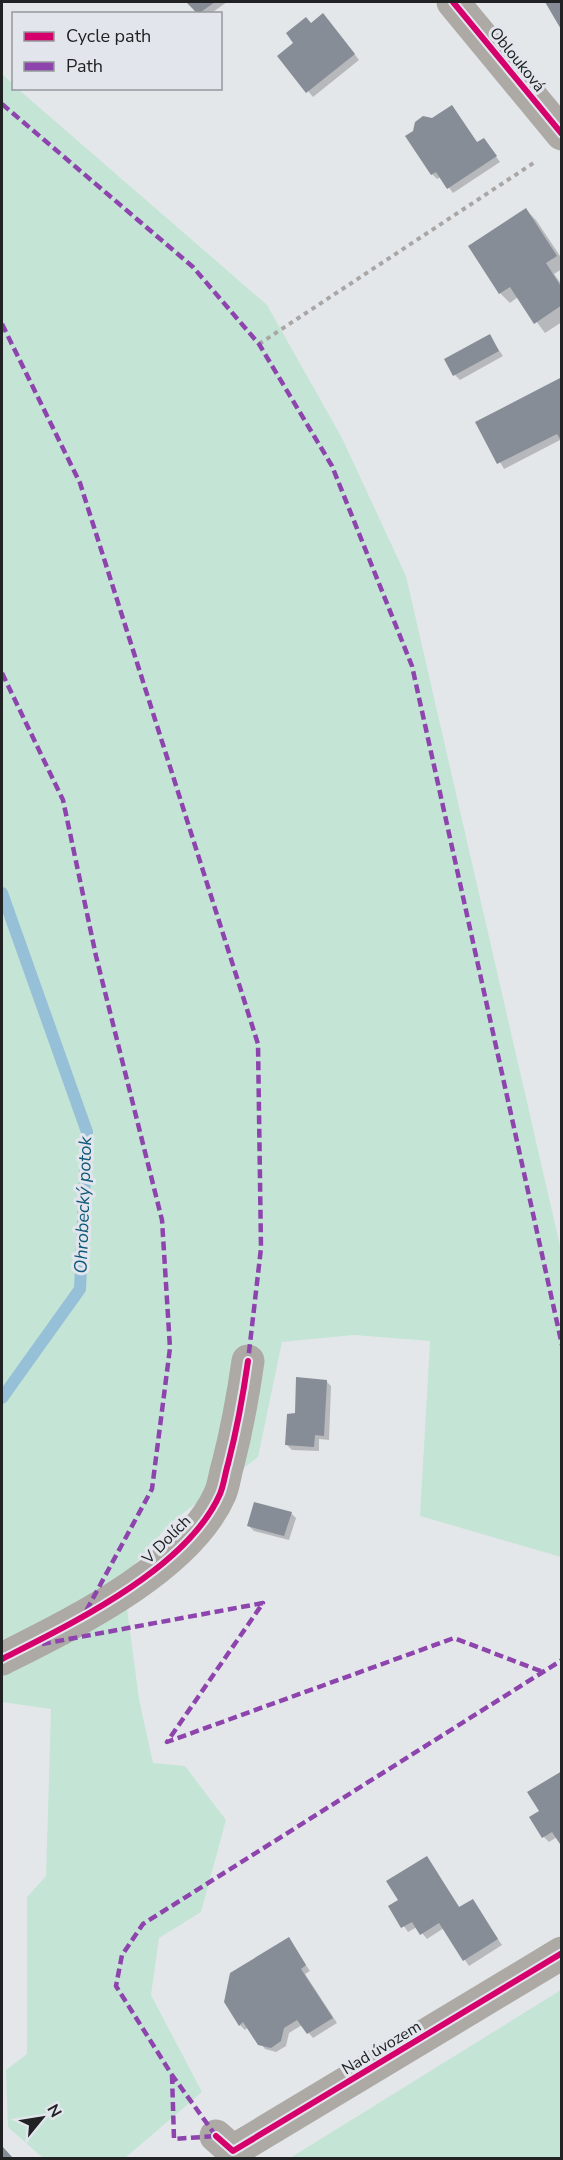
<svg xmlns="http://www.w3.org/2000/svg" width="563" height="2160" font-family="'Nunito Sans',sans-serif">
<rect width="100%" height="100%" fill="#e4e7ea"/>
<!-- green -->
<path fill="#c4e5d5" d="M 2,74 L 13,84 L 14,88 L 18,89 L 267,305 L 342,438 L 406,576 L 561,1250 L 561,1557 L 420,1516 L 430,1341 L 354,1335 L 282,1342 L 258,1457 L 170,1523 L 123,1578 L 139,1699 L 153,1763 L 185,1766 L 226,1820 L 201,1912 L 159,1938 L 151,1995 L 202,2092 L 125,2158 L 43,2158 L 8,2127 L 6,2070 L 27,2054 L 27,1897 L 46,1876 L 51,1709 L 2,1702 Z
M 561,1990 L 561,2158 L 290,2158 Z"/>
<!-- shadow -->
<path fill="#0003" d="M 188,2 L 227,2 L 210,14 L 197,14 Z
M 328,20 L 359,60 L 313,97 L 279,56 L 295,43 L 311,24 Z
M 452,107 L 478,144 L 484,140 L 500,162 L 453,193 L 441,177 L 437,179 L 432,174 L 432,120 Z
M 526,210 L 536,220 L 562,259 L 562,269 L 554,274 L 562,285 L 562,322 L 545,333 L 518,297 L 510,303 L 500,293 Z
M 489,336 L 503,356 L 460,380 L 455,375 Z
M 562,378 L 562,439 L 504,469 L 477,422 Z
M 326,1381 L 331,1386 L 329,1440 L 319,1439 L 319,1451 L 292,1450 L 287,1445 L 296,1415 Z
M 291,1513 L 296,1518 L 289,1540 L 254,1531 L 248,1525 Z
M 541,1811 L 557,1837 L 549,1842 L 544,1837 Z
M 427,1858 L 460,1908 L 472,1901 L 502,1945 L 469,1966 L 444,1928 L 427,1939 L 417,1927 L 408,1932 L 390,1907 L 400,1901 Z
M 288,1939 L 310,1971 L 305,1974 L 337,2023 L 313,2038 L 302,2025 L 289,2033 L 286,2046 L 276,2052 L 265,2049 L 248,2027 L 245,2030 L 240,2025 Z"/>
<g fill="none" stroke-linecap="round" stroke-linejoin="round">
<!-- stream -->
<path stroke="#96bfd8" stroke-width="12" d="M 2,893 L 87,1132 L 80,1289 L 2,1398"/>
</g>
<!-- building -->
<path fill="#868d96" d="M 186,2 L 215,2 L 198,14 Z
M 545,2 L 562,2 L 562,31 Z
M 323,13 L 355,54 L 306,93 L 277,56 L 293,43 L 286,33 L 306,17 L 311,23 Z
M 452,105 L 477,142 L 484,138 L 497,156 L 447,189 L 436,172 L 431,175 L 405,136 L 413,131 L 415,122 L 423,116 L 432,118 Z
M 526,208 L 557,256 L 546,263 L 562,288 L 562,305 L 534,324 L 510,287 L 499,294 L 468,246 Z
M 490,334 L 499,351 L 453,376 L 444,359 Z
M 562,377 L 562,442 L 557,434 L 497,464 L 475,422 Z
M 296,1377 L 327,1380 L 324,1436 L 315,1435 L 314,1447 L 285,1445 L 287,1414 L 295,1413 Z
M 254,1502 L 292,1512 L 284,1536 L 247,1526 Z
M 562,1771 L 562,1847 L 552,1832 L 542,1838 L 529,1817 L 539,1811 L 527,1792 Z
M 427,1856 L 459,1907 L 473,1899 L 498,1939 L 463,1961 L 439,1923 L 420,1935 L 412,1922 L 401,1928 L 388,1906 L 398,1900 L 386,1881 Z
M 289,1937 L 306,1965 L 301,1969 L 333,2018 L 307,2034 L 297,2020 L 284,2028 L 281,2041 L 271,2048 L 258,2045 L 243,2022 L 239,2026 L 224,2002 L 230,1973 Z
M 2,2146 L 13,2158 L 2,2158 Z"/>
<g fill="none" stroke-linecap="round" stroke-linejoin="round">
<!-- path -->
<path stroke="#a9a7a5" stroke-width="4" stroke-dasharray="4.5 4.5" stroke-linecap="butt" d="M 259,344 L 535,162"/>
<!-- minor -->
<path stroke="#ada9a4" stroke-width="33" d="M 453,2 L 562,134
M 2,1659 C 71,1624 187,1569 220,1494 C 224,1485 225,1473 228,1464 C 237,1429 243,1396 248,1361
M 216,2136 L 233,2151 L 562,1953"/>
<!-- quiet -->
<path stroke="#8e44ad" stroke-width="4.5" stroke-dasharray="9 4.5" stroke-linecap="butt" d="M 2,104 L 193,267 L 259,344 L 332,466 L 412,666 L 562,1345
M 2,324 L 80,483 L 258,1044 L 261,1248 L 248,1361
M 2,673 L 63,800 L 96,956 L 162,1220 L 170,1348 L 152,1489 L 85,1613
M 42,1644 L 263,1603 L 167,1742 L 454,1638 L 543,1672
M 172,2075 L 174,2139 L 216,2136
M 216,2136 L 172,2075 L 116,1986 L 122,1955 L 143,1924 L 562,1660"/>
<!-- cycleway casing -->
<g stroke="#e2e6ec" stroke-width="10">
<path id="cycleway" d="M 453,2 L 562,134
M 2,1659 C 71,1624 187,1569 220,1494 C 224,1485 225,1473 228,1464 C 237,1429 243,1396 248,1361
M 216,2136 L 233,2151 L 562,1953"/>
</g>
<!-- cycleway -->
<use href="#cycleway" stroke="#d6006c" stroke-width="6"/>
</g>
<g text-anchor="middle" stroke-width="6" stroke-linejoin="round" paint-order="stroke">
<!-- street labels -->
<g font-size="16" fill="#202224" stroke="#e2e6ec">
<text transform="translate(518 59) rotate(51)" y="6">Oblouková</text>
<text transform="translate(166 1539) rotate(-45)" y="6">V Dolích</text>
<text transform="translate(381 2047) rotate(-31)" y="6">Nad úvozem</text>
</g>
<!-- water labels -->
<g font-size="18" font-style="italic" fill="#10587a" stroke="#e2e6ec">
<text transform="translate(83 1205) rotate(-88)" y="6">Ohrobecký potok</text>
</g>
</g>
<!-- border -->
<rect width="563" height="2160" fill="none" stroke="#202224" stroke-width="6"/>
<!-- legend -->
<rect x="12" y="12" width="210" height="78" fill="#e2e6ec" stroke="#94989c" stroke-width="1.5"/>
<rect x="24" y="32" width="30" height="9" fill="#d6006c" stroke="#94989c" stroke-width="1.5"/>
<text x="66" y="42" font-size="18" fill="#202224">Cycle path</text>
<rect x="24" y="62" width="30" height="9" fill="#8e44ad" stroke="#94989c" stroke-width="1.5"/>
<text x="66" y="72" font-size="18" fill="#202224">Path</text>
<!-- north arrow -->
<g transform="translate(42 2118) rotate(60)" stroke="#e2e6ec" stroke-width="4.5" paint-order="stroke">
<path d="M0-4.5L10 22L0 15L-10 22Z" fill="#202224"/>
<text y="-9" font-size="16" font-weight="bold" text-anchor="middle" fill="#202224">N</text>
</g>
</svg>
